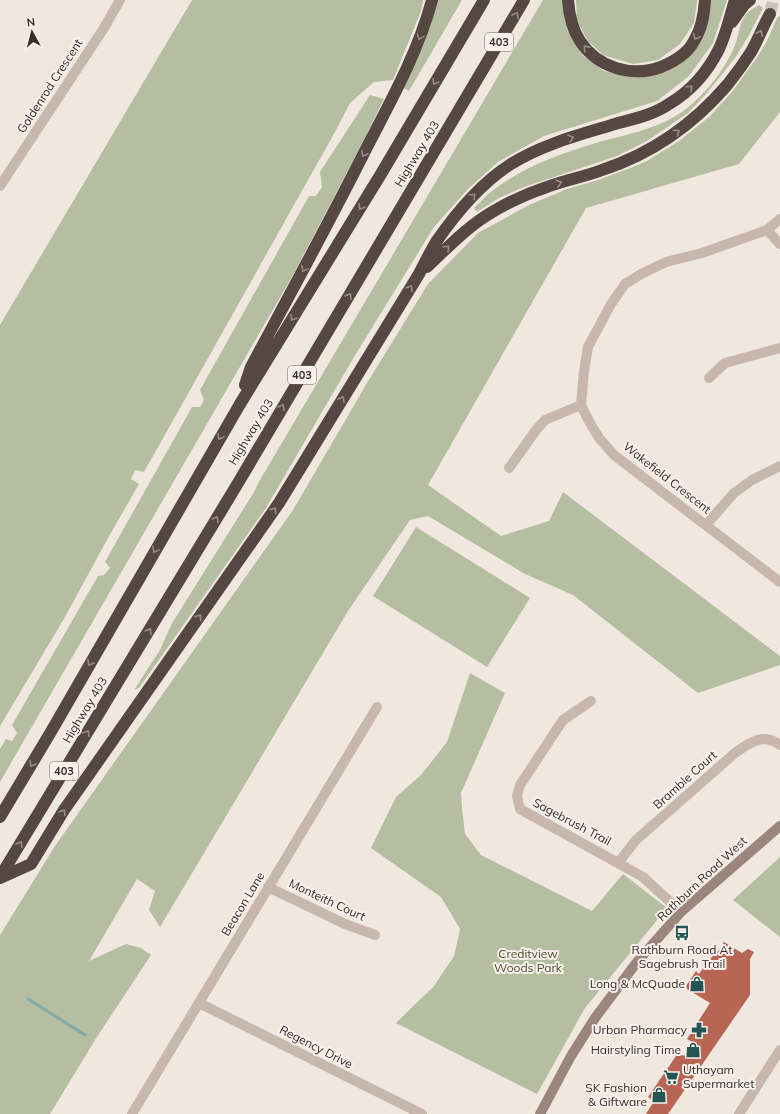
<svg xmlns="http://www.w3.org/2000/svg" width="780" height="1114" font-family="Mulish,sans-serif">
<rect width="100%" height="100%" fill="#f0e7df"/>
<!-- green -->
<path fill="#b6bea1" d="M 192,0 L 423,0 L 421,11 L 393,80 L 374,82 L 350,103 L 335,132 L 144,472 L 135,470 L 131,479 L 139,484 L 108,538 L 65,617 L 0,726 L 0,325 Z
M 436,0 L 462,0 L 409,91 L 402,87 Z
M 543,0 L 562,0 L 568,31 L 583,56 L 604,71 L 632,77 L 667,71 L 706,28 L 711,0 L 727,0 L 713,43 L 689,76 L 657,101 L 544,136 L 498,162 L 468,189 L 434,227 L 354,357 L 266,508 L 139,688 L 134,690 L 160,650 L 171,625 L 254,492 L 260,480 Z
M 576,0 L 697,0 L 697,1 L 694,23 L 680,44 L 658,60 L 633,64 L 603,55 L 587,40 L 577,20 Z
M 759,5 L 763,8 L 748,37 L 735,58 L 707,93 L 688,113 L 647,141 L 617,156 L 524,187 L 499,198 L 477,212 L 474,208 C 480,203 485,196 492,191 C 523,167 559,154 596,143 C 627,134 660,129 686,109 C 706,93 722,73 733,50 C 739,38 738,24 747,13 C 750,10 756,7 759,5 Z
M 780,16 L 780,112 L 739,164 L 586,208 L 428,485 L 501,536 L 549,521 L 563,492 L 780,656 L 780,665 L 698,693 L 573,595 L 525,574 L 428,516 L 410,520 L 348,611 L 160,927 L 149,910 L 155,891 L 137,879 L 89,961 L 126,944 L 141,948 L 151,955 L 95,1040 L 50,1114 L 0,1114 L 0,935 L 55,846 L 293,510 L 367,383 L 428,284 L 478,233 L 529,205 L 567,189 L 595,181 L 633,167 L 647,161 L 679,141 L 709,117 L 732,92 L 758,56 L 766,43 L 777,18 Z
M 370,95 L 384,99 L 354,159 L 293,275 L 0,782 L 0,749 L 6,739 L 12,741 L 17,733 L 12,725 L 98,576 L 104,575 L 110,568 L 105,562 L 192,407 L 200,407 L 204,400 L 200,390 L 309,196 L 316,196 L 322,187 L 320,172 Z
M 416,527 L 530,598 L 487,667 L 373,596 Z
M 470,673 L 505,693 L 461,793 L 462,808 L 465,834 L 481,855 L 592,911 L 623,874 L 667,908 L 585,1008 L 537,1094 L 396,1023 L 434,986 L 454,956 L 460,929 L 441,897 L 371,848 L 396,797 L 421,775 L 447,742 Z
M 780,857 L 780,937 L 733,900 Z"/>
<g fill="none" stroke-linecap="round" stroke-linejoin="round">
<!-- stream -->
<path stroke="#81aba9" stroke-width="3" d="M 28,999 L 85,1035"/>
</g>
<!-- building -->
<path fill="#b96554" d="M 724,942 L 742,953 L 748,949 L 754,952 L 750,959 L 750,995 L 668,1114 L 646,1114 L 654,1101 L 648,1097 L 678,1053 L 684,1056 L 692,1042 L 687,1039 L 710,1003 L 687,989 L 686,986 L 696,971 L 699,974 L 708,961 L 720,949 Z"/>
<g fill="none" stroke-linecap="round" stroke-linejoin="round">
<!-- highway-tunnel -->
<path stroke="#cbc2bb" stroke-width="12" stroke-dasharray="12 6" stroke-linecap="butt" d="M 770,14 L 773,0"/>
<!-- street -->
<path stroke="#c7b7ac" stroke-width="10" d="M 0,186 L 104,28 L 120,0
M 780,219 L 767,230 L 702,253 L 666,262 L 643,273 L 625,284 L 611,304 L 588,347 L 584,371 L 581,405 L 589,421 L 599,438 L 614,455 L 780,582
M 767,230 L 780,244
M 709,378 L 725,363 L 780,348
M 509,468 L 536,430 L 545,420 L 581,405
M 706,525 L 734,493 L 752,480 L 780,466
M 591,701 L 563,720 L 520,785 L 517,796 L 520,809 L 618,863 L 643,877 L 681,912
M 618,863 L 636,840 L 735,753 C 749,743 763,732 780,745
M 268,887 L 345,924 L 375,935
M 199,1003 L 422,1114
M 132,1114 L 377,707
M 739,1114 L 780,1050"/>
<!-- secondary -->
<path stroke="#9b867e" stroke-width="10" d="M 540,1114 L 571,1056 L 595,1018 L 637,962 L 681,912 L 780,826"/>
<!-- highway -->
<path stroke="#564742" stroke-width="12" d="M 568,0 C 569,14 572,29 580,41 C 597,67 631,78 661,67 C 673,62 688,53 694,41 C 702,28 704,15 705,0
M 732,22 L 744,5 L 750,0
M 427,267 C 448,247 469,225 494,211 C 511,201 529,193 547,187 C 565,180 584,177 602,170 C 651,154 694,124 728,84 C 736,74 744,63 751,52 C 758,40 763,26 770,14
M 245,385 L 251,367 C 290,294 330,221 367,147 C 391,101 419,50 432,0
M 0,817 L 52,730 L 240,404 L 381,174 L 484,0
M 0,877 L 238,483 L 524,0
M 0,878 L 31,864 L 64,810 L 279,503 L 419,274 C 424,264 430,252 436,242 C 456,213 481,183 511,164 C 543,144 579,135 615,124 C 633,119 653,115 669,104 C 691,91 708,71 719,49 C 726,34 730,16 735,0"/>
</g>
<!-- one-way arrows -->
<defs><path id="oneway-chevron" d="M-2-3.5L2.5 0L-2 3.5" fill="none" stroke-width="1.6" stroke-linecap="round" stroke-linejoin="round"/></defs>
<g stroke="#978b86">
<use href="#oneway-chevron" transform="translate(516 15) rotate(-59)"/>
<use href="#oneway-chevron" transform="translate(760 33) rotate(-64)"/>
<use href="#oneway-chevron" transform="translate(420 37) rotate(111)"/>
<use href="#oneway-chevron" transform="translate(696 37) rotate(117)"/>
<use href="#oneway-chevron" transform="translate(586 48) rotate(-132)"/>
<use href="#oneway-chevron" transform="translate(435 82) rotate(121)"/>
<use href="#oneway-chevron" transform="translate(690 88) rotate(-43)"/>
<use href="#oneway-chevron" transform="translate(677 132) rotate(-36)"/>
<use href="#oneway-chevron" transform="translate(571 138) rotate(-17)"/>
<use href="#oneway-chevron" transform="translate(364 154) rotate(117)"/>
<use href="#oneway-chevron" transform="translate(559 183) rotate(-16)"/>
<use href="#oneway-chevron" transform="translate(473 196) rotate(-46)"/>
<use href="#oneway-chevron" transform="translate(361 207) rotate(122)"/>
<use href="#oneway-chevron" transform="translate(447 248) rotate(-43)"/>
<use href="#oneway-chevron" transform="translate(304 269) rotate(118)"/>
<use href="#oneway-chevron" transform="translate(410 288) rotate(-59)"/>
<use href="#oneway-chevron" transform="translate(349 296) rotate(-59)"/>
<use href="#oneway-chevron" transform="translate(293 318) rotate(122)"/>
<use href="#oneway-chevron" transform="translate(342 399) rotate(-59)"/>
<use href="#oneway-chevron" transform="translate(282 407) rotate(-59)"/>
<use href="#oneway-chevron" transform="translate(220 437) rotate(120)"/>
<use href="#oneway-chevron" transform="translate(274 510) rotate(-55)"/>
<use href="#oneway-chevron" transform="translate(216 519) rotate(-59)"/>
<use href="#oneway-chevron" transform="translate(155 550) rotate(120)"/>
<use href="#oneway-chevron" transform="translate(199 617) rotate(-55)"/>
<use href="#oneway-chevron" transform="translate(149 631) rotate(-59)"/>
<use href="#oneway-chevron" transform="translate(90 663) rotate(120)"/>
<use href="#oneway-chevron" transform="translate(87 733) rotate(-59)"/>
<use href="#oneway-chevron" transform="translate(32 764) rotate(121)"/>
<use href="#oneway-chevron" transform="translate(63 812) rotate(-57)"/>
<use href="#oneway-chevron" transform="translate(20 844) rotate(-59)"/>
</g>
<!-- icons -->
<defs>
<g id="bus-bare" transform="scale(1.2)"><path d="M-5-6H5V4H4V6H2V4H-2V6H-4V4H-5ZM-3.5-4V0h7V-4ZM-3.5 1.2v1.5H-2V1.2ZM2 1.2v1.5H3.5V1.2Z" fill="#245453" stroke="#f8f1eb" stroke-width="2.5" paint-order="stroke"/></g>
<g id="shop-bare" transform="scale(1.2)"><path d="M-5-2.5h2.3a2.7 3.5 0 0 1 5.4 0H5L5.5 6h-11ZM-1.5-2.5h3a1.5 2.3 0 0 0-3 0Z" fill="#245453" stroke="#f8f1eb" stroke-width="2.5" paint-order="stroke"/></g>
<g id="pharmacy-bare" transform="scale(1.2)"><path d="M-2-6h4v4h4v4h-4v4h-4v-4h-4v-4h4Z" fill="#245453" stroke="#f8f1eb" stroke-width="2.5" paint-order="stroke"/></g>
<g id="supermarket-bare" transform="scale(1.2)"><path d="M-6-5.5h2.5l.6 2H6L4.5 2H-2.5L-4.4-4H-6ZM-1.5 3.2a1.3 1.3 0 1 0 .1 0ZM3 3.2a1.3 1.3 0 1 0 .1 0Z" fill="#245453" stroke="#f8f1eb" stroke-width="2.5" paint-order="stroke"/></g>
</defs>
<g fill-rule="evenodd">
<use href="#bus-bare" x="682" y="933"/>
<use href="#shop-bare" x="697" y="984"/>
<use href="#pharmacy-bare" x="699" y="1030"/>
<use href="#shop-bare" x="693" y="1050"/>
<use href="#supermarket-bare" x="671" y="1077"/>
<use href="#shop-bare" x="659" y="1095"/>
</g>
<g text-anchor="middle" stroke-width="4" stroke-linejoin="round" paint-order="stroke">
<!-- shield labels -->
<g fill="#f8f1eb" stroke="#706864" stroke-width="1">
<rect x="485" y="33" width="28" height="18" rx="3"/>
<rect x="288" y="366" width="28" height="18" rx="3"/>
<rect x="50" y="762" width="28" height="18" rx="3"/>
</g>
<g font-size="11" font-weight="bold" fill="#362d2a">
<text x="499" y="46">403</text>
<text x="302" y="379">403</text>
<text x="64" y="775">403</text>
</g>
<!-- street labels -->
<g font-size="12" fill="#362d2a" stroke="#f8f1eb">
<text transform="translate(50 86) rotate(-57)" y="4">Goldenrod Crescent</text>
<text transform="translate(417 154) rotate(-59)" y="4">Highway 403</text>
<text transform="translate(251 432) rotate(-59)" y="4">Highway 403</text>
<text transform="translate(667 478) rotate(38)" y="4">Wakefield Crescent</text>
<text transform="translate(85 710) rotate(-59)" y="4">Highway 403</text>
<text transform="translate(685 780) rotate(-42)" y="4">Bramble Court</text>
<text transform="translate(572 822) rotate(28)" y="4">Sagebrush Trail</text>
<text transform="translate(702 879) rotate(-43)" y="4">Rathburn Road West</text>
<text transform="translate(327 900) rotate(25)" y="4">Monteith Court</text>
<text transform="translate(243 904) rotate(-59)" y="4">Beacon Lane</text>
<text transform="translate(316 1047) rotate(27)" y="4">Regency Drive</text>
</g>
<!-- poi labels -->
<g font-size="12" fill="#362d2a" stroke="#f8f1eb" text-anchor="end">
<text x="682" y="954" text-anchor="middle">Rathburn Road At<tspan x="682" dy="14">Sagebrush Trail</tspan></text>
<text x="685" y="988">Long &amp; McQuade</text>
<text x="687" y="1034">Urban Pharmacy</text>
<text x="681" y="1054">Hairstyling Time</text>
<text x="683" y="1074" text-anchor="start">Uthayam<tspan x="683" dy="14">Supermarket</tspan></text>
<text x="647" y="1092">SK Fashion<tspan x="647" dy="14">&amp; Giftware</tspan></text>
</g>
<!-- park labels -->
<g font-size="12" fill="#485231" stroke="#f8f1eb">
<text x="528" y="958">Creditview<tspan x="528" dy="14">Woods Park</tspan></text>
</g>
</g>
<!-- north arrow -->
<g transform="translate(32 32) rotate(353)" stroke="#f8f1eb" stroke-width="3" paint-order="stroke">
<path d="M0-3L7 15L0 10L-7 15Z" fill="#362d2a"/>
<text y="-6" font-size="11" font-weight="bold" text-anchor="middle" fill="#362d2a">N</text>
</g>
</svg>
